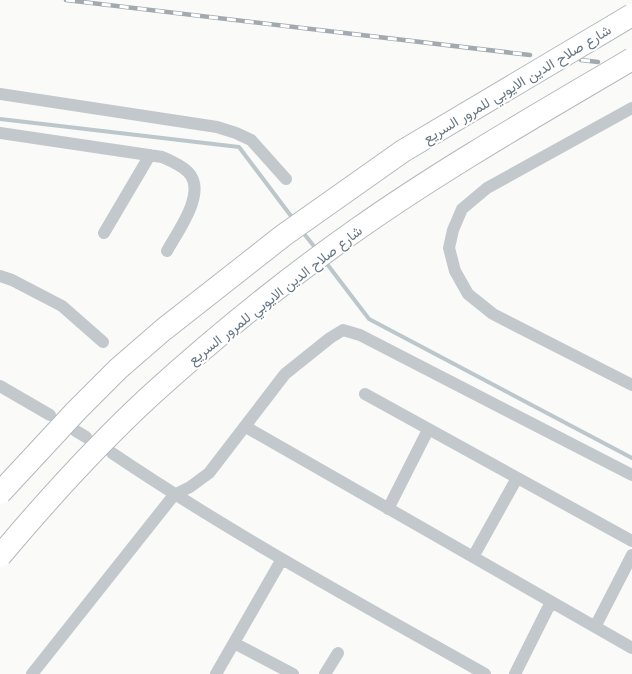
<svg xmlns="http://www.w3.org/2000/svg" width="632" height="674" font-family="Jost,Vazirmatn,sans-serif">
<rect width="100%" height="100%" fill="#fafaf8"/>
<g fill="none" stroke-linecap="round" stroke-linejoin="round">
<!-- stream -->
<path stroke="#bbc7cb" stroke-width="4" d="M 0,119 L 239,147 L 294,220
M 301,230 L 317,250
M 324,260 L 369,319 L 632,458"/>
<!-- street -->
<path stroke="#c3c8cc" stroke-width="12" d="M 0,94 L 217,127 L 236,133 L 251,140 L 286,179
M 632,108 L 487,188 L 462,209 L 453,230 L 449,248 L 455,271 L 468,294 L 493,314 L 632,385
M 0,133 L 162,157 C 171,161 181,165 188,172 C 208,192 177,232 167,251
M 104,233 L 150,155
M 0,276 L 12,280 L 62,306 L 103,342
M 0,386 L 50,415
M 365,394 L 632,541
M 246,427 L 632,648
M 76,431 L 86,437
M 112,453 C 232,534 359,603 485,674
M 388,509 L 428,430
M 473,557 L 517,478
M 595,627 L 632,555
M 234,643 L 293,674
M 32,674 L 174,495 L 190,487 L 209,473 L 285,374 L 330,338 L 343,330 L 360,335 L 632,475
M 216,674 L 282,559
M 325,674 L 338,653
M 515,674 L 551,602"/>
<!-- rail casing -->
<g stroke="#a2aab0" stroke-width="4.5">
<path id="rail" d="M 66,0 L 530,55
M 581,60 L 598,62"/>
</g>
<!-- rail -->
<use href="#rail" stroke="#fff" stroke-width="3" stroke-dasharray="9" stroke-linecap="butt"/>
<!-- highway-bridge casing -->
<g stroke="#b4b9bd" stroke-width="24" stroke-linecap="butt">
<path id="highway-bridge" d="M 0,493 L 77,410 L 118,369 L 163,330 L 284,235 L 403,151 L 632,15
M 0,556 C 47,500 96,446 150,396 C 214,338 285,280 356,230 C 444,168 539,114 632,59"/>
</g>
<!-- highway-bridge -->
<use href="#highway-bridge" stroke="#fff" stroke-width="22"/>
</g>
<g text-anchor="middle" stroke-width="4" stroke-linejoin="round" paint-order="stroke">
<!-- street labels -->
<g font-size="14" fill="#657683" stroke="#fff">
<text transform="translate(517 84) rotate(-31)" y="5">شارع صلاح الدين الايوبي للمرور السريع</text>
<text transform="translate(275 295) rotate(-38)" y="5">شارع صلاح الدين الايوبي للمرور السريع</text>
</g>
</g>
</svg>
